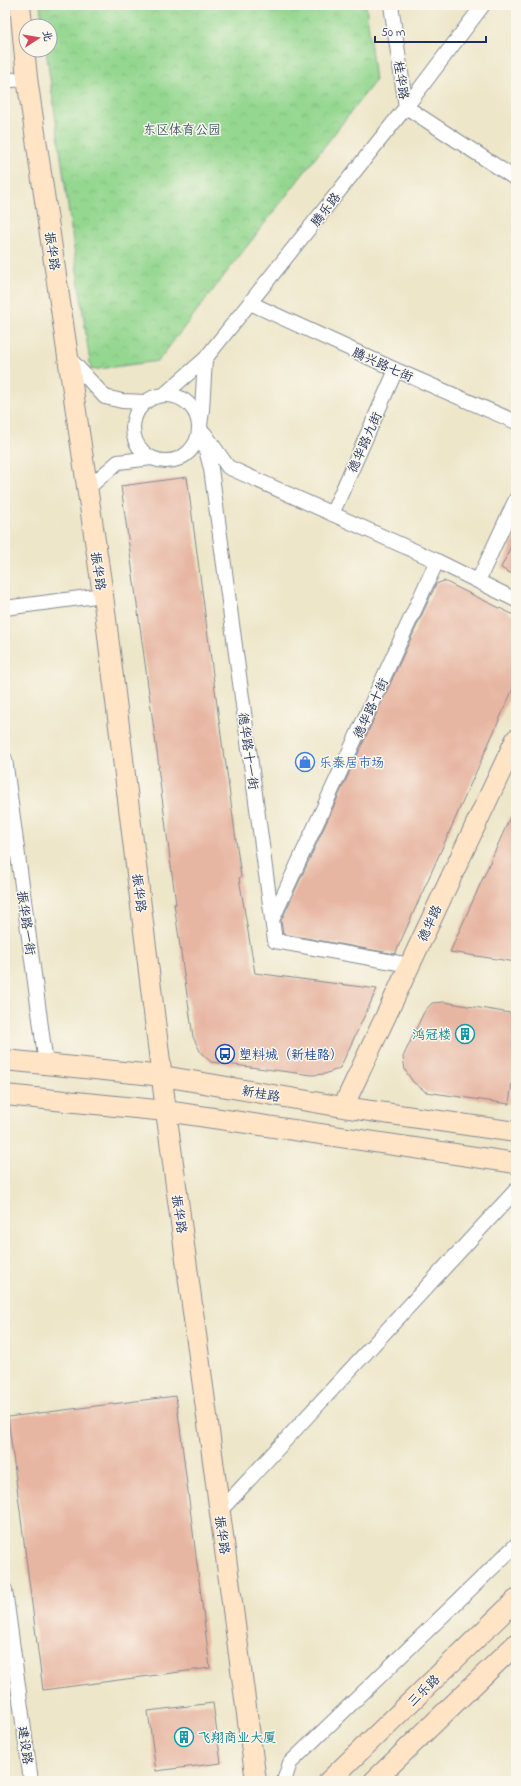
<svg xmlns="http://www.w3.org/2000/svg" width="521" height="1786" font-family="'Indie Flower','LXGW WenKai TC',sans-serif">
<defs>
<pattern id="park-crowns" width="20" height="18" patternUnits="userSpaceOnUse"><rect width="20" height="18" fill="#94d790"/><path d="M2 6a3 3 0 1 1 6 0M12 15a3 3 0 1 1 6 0" fill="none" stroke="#7fb97f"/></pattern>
</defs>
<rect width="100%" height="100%" fill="#fbf7ec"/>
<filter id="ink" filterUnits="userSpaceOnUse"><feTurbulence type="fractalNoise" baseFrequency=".025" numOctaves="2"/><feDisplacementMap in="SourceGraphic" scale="8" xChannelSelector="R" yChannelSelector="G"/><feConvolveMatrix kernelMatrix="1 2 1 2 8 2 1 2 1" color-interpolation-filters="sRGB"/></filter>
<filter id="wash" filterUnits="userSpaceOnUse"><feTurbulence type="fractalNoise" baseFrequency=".012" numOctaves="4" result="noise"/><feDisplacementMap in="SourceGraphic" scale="16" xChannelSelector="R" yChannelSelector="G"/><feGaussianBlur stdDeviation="0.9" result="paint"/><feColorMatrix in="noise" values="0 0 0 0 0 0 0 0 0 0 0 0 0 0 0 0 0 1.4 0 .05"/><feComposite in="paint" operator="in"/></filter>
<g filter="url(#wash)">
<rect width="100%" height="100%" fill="#ede6c9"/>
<!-- park -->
<path fill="url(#park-crowns)" stroke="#588377" d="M 40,5 L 366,5 L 375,81 L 158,361 L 91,370 L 46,50 L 50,50 L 50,26 L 43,26 Z"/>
<g id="blocks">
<!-- building -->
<path fill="#e7b6a2" d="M 187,477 L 224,758 L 225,758 L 241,877 L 239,878 L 255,973 L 377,989 L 340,1068 L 325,1074 L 312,1075 L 211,1062 L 201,1053 L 193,1037 L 174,904 L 176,904 L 158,767 L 159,767 L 121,486 Z
M 516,535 L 516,576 L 501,568 Z
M 444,581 L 516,616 L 516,682 L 395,954 L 283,934 L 281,921 L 436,584 Z
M 516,804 L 516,962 L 450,952 Z
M 444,1002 L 516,1014 L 516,1055 L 509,1104 L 426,1092 L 413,1082 L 405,1070 L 403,1057 L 424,1012 L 432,1003 Z
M 176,1396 L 210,1668 L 43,1690 L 8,1417 Z
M 213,1703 L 221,1763 L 156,1771 L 148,1711 Z"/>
</g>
</g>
<g filter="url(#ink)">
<use href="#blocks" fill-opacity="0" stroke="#848a94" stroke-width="1"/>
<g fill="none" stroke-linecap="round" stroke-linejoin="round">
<!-- street casing -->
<g stroke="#848a94" stroke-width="16">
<path id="street" d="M 391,5 L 406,107 L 516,179
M 5,81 L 27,78
M 250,303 L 396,370 L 516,422
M 69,358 L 105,397 L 122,401 L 145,402
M 165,394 L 205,359
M133 428a33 33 0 1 1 66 0a33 33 0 1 1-66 0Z
M 205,434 L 228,467 L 437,561 L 516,600
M 88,488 L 118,462 L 152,458
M 332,514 L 396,370
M 478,581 L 516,499
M 5,608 L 103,595
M 5,759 L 46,1064
M 272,920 L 437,561
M 410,965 L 275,941 L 211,469 L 200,426 L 202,410 L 205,359 L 406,107 L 483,5
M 220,1511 L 516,1190
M 5,1590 L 31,1781
M 284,1781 L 290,1763 L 516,1545"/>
</g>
<!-- secondary casing -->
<g stroke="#848a94" stroke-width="22">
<path id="secondary" d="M 20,5 L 27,78 L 103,595 L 166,1111 L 256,1781
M 5,1060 L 163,1076 L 343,1107 L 516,1132
M 5,1095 L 166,1111 L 516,1163
M 343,1107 L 516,739
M 329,1781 L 516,1600
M 374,1781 L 516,1644"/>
</g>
<!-- street -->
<use href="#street" stroke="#fff" stroke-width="14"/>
<!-- secondary -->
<use href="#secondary" stroke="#ffe4c6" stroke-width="20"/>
</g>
</g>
<!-- icons -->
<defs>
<g id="shop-ring" transform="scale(1)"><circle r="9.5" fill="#fbf7ec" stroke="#3f7fe0" stroke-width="1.5"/><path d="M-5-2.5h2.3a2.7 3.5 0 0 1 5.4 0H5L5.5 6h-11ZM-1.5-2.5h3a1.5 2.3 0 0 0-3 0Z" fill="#3f7fe0"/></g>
<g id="building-ring" transform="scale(1)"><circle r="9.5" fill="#fbf7ec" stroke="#0f9aa8" stroke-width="1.5"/><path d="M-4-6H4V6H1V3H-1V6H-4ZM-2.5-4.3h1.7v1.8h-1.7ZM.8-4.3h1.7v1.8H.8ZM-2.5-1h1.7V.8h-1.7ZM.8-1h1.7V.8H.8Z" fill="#0f9aa8"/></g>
<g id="bus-ring" transform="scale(1)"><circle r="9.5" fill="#fbf7ec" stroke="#1a4fb4" stroke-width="1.5"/><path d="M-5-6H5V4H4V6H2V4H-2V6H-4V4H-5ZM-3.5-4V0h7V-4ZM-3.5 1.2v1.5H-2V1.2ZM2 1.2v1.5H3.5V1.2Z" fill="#1a4fb4"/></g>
</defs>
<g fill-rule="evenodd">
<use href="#shop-ring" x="305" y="762"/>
<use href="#building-ring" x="465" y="1034"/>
<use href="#bus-ring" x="225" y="1054"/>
<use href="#building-ring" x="184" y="1737"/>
</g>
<g text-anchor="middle" stroke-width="3" stroke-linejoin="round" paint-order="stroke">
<!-- street labels -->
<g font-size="13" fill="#1b2f5e" stroke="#fbf7ec">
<text transform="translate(402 80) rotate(81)" y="5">桂华路</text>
<text transform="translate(325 209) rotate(-52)" y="5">腾乐路</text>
<text transform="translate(53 251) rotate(82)" y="5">振华路</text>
<text transform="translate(383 364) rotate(24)" y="5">腾兴路七街</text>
<text transform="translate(364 442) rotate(-66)" y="5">德华路九街</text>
<text transform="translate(99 571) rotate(82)" y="5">振华路</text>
<text transform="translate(370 708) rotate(-65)" y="5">德华路十街</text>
<text transform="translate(249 751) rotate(82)" y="5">德华路十一街</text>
<text transform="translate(140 893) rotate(83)" y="5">振华路</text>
<text transform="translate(27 923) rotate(82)" y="5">振华路一街</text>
<text transform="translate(429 923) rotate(-65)" y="5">德华路</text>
<text transform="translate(261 1093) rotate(10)" y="5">新桂路</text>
<text transform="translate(180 1214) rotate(82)" y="5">振华路</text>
<text transform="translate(223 1535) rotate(82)" y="5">振华路</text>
<text transform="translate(423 1690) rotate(-44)" y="5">三乐路</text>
<text transform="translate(26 1745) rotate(82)" y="5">建设路</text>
</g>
<!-- park labels -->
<g font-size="13" fill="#39596a" stroke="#fbf7ec">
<text x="182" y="134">东区体育公园</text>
</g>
<!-- shop labels -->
<g font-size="13" fill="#366cbe" stroke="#fbf7ec" text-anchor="start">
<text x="319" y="767">乐泰居市场</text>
</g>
<!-- culture labels -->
<g font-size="13" fill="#0d838f" stroke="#fbf7ec" text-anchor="end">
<text x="451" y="1039">鸿冠楼</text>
<text x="198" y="1742" text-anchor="start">飞翔商业大厦</text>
</g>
<!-- transit labels -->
<g font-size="13" fill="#164399" stroke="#fbf7ec" text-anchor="start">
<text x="239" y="1059">塑料城（新桂路）</text>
</g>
</g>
<!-- margin -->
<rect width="521" height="1786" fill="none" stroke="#fbf7ec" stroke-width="20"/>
<!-- north arrow -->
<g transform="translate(38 38) rotate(78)"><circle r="19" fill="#fbf7ec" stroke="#a1a7b3"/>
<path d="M0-3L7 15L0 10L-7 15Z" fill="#d1495b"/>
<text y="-6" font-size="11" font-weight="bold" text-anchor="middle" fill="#1b2f5e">北</text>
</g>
<!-- scale -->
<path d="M375 36v6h111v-6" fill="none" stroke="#1b2f5e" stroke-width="2"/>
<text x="381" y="36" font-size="12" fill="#1b2f5e" stroke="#fbf7ec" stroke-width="3" paint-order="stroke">50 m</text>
</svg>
